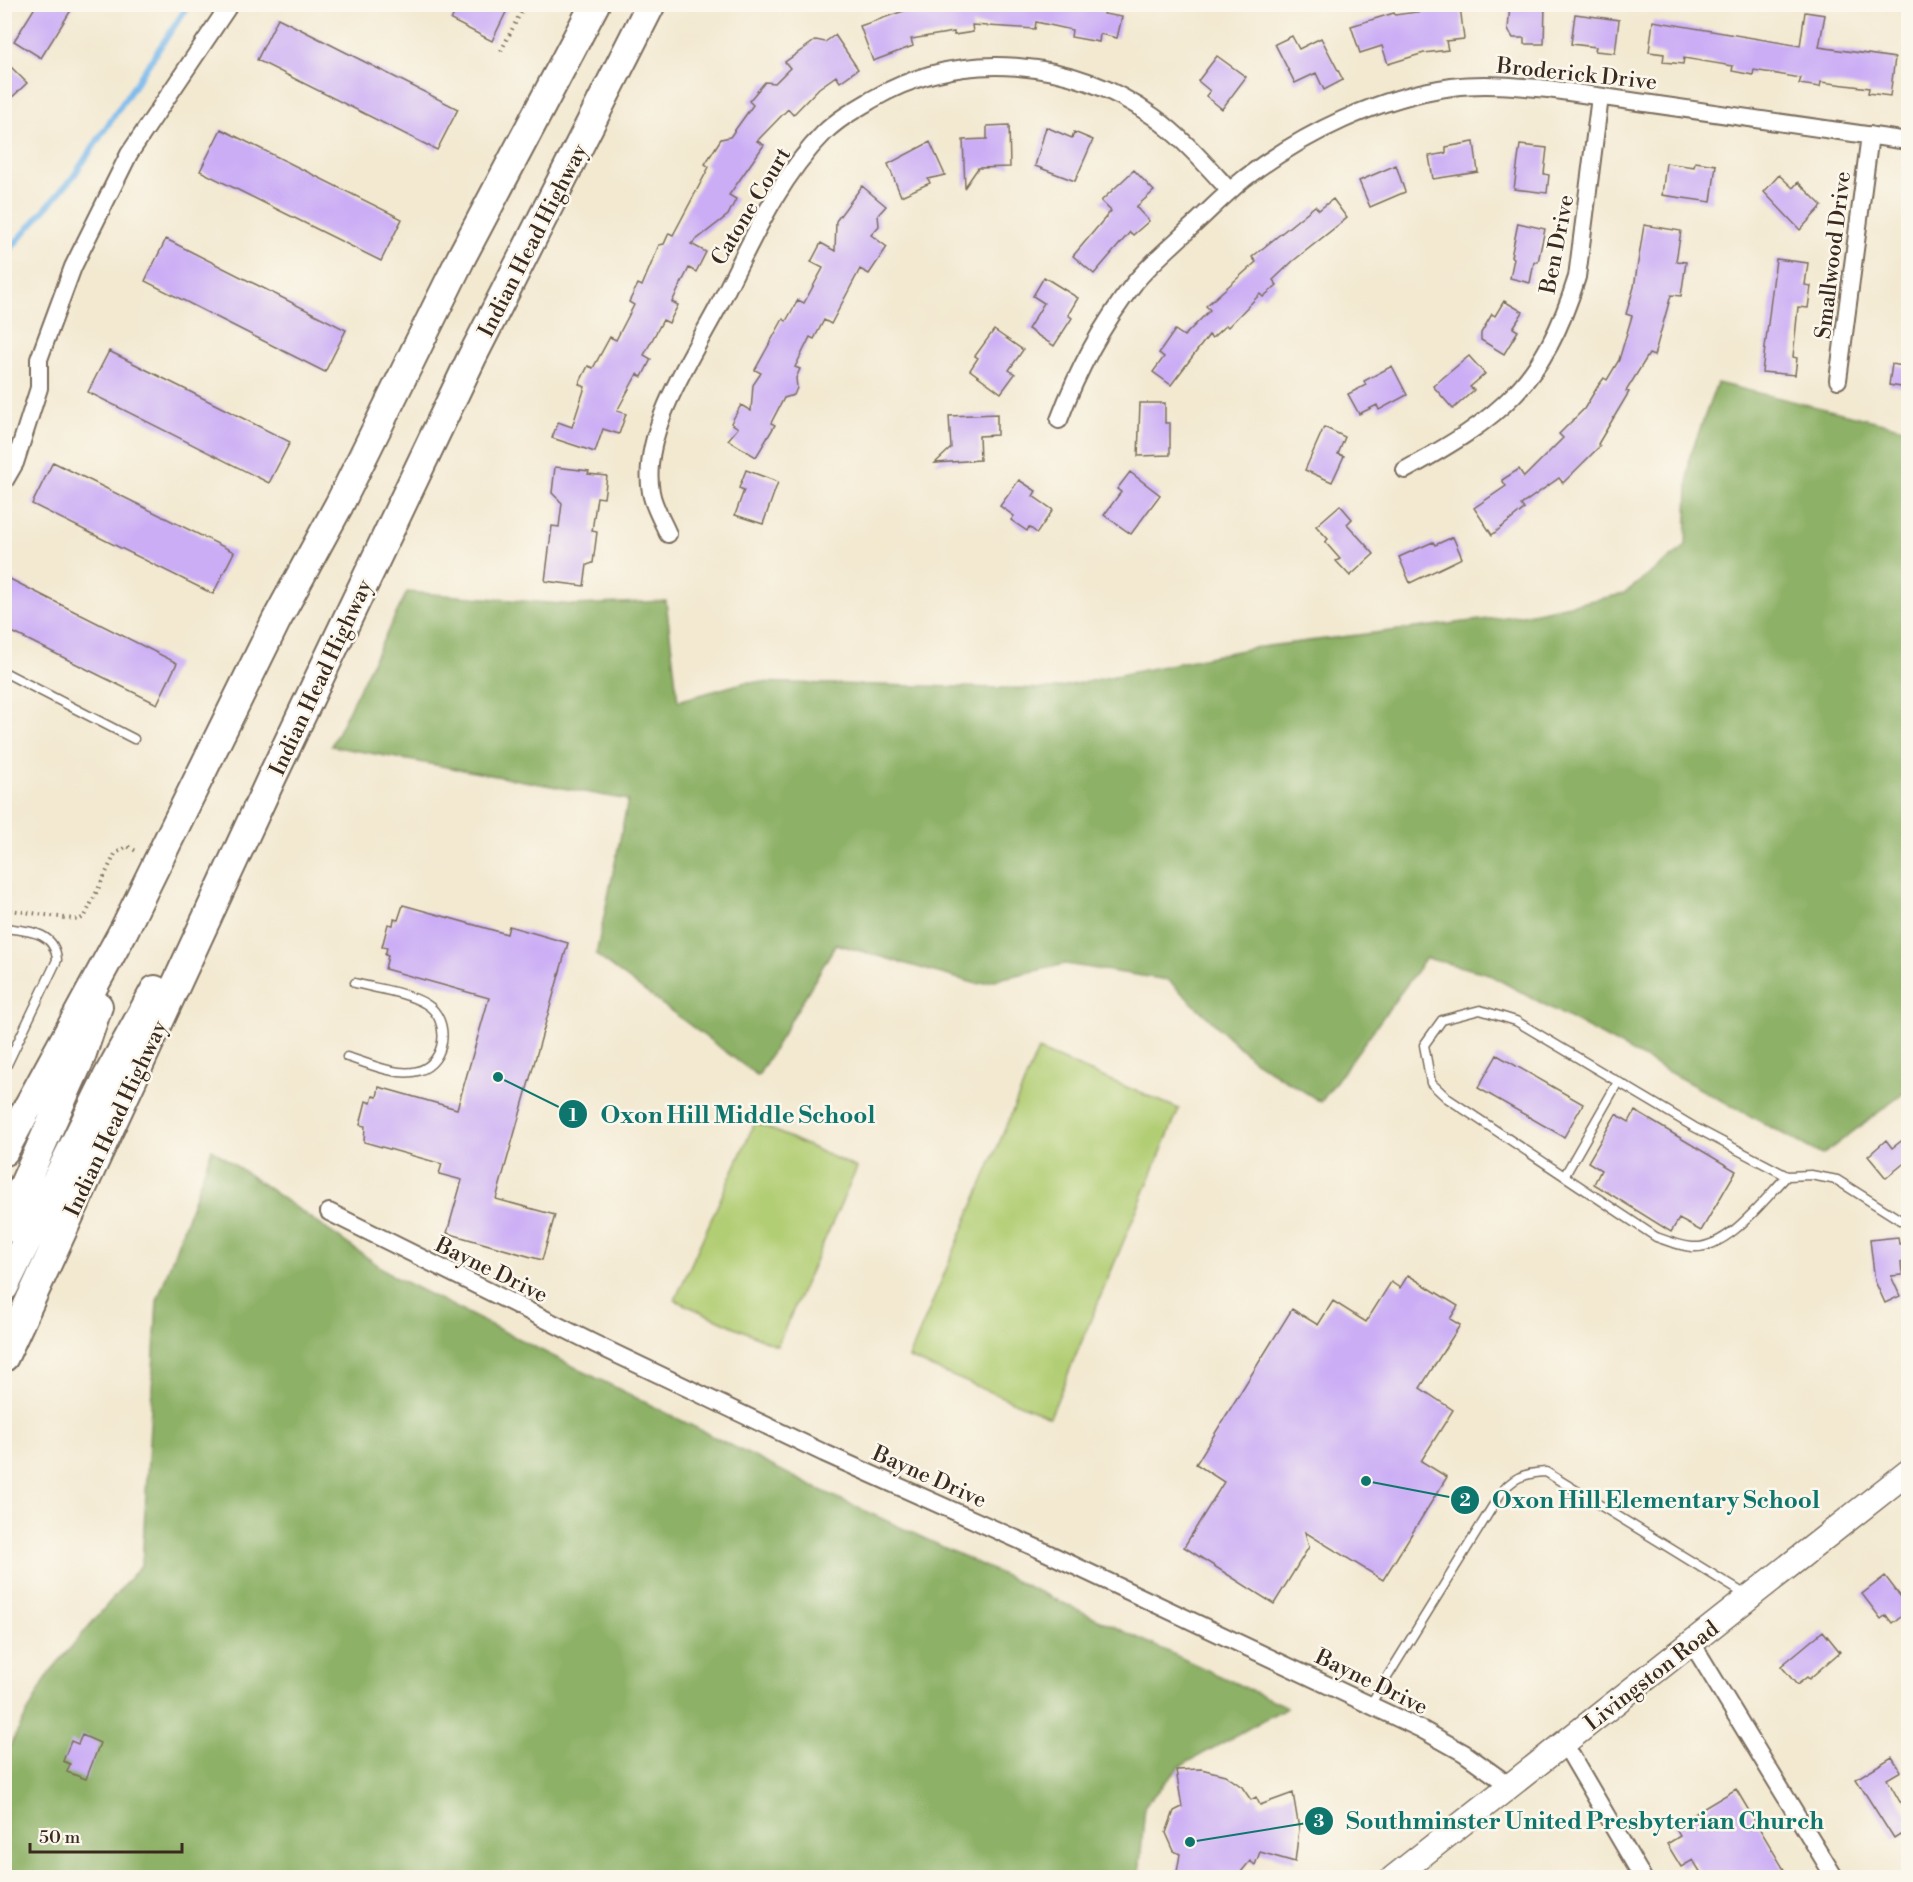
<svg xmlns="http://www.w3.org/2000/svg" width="1913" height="1882" font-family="'Libre Bodoni',serif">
<rect width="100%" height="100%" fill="#fbf7ec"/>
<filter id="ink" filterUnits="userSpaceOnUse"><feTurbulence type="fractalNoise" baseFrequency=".0167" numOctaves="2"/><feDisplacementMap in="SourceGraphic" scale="12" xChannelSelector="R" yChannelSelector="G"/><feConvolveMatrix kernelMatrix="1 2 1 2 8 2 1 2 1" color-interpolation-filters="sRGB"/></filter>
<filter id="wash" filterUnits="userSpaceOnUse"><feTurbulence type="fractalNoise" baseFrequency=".008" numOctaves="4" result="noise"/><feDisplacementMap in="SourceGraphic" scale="24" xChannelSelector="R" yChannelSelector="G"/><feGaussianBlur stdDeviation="1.35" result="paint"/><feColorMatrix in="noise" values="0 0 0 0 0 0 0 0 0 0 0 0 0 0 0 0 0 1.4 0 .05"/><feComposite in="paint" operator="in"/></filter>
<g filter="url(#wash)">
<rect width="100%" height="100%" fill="#f3e9d1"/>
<!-- green -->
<path fill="#b2ce74" stroke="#767c49" stroke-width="1.5" d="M 1038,1050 L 1179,1109 L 1050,1417 L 909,1358 Z
M 755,1122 L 857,1168 L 777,1346 L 675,1300 Z"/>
<!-- forest -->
<path fill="#8db166" stroke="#646e42" stroke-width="1.5" d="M 1717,383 L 1908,429 L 1908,1090 L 1822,1155 L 1486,973 L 1426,958 L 1321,1102 L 1253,1060 L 1168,980 L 1065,964 L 977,984 L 836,944 L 758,1076 L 596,955 L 628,800 L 331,746 L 407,592 L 575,605 L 666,601 L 678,701 L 746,682 L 1051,689 L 1252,648 L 1522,615 L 1623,594 L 1686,546 L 1689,459 Z
M 212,1149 L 395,1277 L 816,1488 L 1287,1707 L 1179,1767 L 1145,1805 L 1139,1877 L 5,1878 L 5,1755 L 49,1673 L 142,1564 L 157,1301 Z"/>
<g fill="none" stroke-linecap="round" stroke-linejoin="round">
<!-- stream -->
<path stroke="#76b7eb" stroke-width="6" d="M 4,256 L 73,177 L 189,4"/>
</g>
<g id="blocks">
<!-- building -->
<path fill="#cbadf5" d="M 37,4 L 75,4 L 41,58 L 14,41 Z
M 459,4 L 510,4 L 492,41 L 451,20 Z
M 924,4 L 1088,4 L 1098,7 L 1098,9 L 1105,11 L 1104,14 L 1122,17 L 1117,38 L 1100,34 L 1099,42 L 1071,37 L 1072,30 L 1036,22 L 1035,29 L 972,25 L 973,32 L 954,35 L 954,32 L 911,39 L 913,46 L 873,61 L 860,26 Z
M 1510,4 L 1545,5 L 1544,44 L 1524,44 L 1524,38 L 1513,38 L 1508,30 Z
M 1460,6 L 1464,39 L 1446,41 L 1448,50 L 1424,53 L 1388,64 L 1382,46 L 1360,53 L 1351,26 L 1394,13 L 1395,15 Z
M 1805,12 L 1825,15 L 1819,47 L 1895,58 L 1890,96 L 1868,93 L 1869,88 L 1821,82 L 1820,87 L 1799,84 L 1801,78 L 1754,70 L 1753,75 L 1732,71 L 1733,66 L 1684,58 L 1683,64 L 1663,62 L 1664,54 L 1649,52 L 1653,21 L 1800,46 Z
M 1575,14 L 1619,20 L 1615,53 L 1595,51 L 1596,47 L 1571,44 Z
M 278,18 L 458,109 L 437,150 L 257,60 Z
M 835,35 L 858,69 L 840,82 L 836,76 L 819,88 L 793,115 L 788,109 L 757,141 L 764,145 L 729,195 L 736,199 L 728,215 L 691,244 L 706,252 L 696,272 L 689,268 L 672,302 L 678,305 L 669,323 L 663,320 L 644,355 L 651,359 L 642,377 L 637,374 L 617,411 L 626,414 L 619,434 L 603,429 L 595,452 L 552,438 L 558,422 L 572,427 L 585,387 L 579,384 L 588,366 L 593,368 L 610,337 L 616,340 L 634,305 L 629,302 L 638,284 L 642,286 L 659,245 L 664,244 L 669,233 L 673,235 L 709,167 L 705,164 L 721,139 L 730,137 L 753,105 L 749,101 L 765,82 L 775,83 L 790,68 L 785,62 L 816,40 L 825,42 Z
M 1292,36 L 1299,49 L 1321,38 L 1343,80 L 1324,90 L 1316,73 L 1295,83 L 1275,44 Z
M 1217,56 L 1246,77 L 1222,109 L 1206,96 L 1210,91 L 1198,81 Z
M 4,60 L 27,83 L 4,105 Z
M 1009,125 L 1010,167 L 978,168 L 965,187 L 963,140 L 987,139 L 987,126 Z
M 1046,127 L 1072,138 L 1074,132 L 1093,140 L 1075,181 L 1035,166 Z
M 221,129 L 402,219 L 381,261 L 200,171 Z
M 930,142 L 945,175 L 928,179 L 930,183 L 901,196 L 888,164 Z
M 1474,142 L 1478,172 L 1433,179 L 1429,156 L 1446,153 L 1446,147 Z
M 1520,145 L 1547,148 L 1544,174 L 1549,175 L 1547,193 L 1514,189 Z
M 1695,162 L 1716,165 L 1711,202 L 1662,195 L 1666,163 L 1694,167 Z
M 1396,165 L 1405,192 L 1370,207 L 1359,181 Z
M 1134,170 L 1154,191 L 1136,207 L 1149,221 L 1133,235 L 1130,232 L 1094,274 L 1073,256 L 1111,211 L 1101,201 Z
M 1779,175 L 1793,188 L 1798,182 L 1822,206 L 1800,230 L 1764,192 Z
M 862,186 L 886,206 L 878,215 L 879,226 L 871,235 L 887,247 L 869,274 L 860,269 L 831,324 L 824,320 L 814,339 L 810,337 L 795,367 L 800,369 L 796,378 L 797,388 L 794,395 L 784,398 L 771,423 L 775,425 L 756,457 L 728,440 L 738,428 L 731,423 L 741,405 L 751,411 L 753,385 L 761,373 L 755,370 L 783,319 L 786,321 L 798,300 L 804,303 L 823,268 L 811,262 L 821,243 L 835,251 L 836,221 Z
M 1333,199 L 1347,218 L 1293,261 L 1273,280 L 1277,285 L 1263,297 L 1260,294 L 1228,327 L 1226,325 L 1212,338 L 1209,335 L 1171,385 L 1153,372 L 1164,357 L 1159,353 L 1175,330 L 1184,336 L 1210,310 L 1206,306 L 1256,262 L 1252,257 L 1315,206 L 1319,210 Z
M 1518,223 L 1545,229 L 1538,262 L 1534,262 L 1530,283 L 1510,278 L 1514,258 L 1511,257 Z
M 1644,225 L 1681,231 L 1676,261 L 1686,262 L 1681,296 L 1671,295 L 1654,356 L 1649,354 L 1626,391 L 1629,392 L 1598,444 L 1600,446 L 1563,483 L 1559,478 L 1521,505 L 1524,509 L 1492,535 L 1474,508 L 1506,486 L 1502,480 L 1519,469 L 1524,477 L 1563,438 L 1559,434 L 1584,409 L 1598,386 L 1604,378 L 1607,380 L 1619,360 L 1632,316 L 1626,314 L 1634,287 Z
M 166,239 L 346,330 L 325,372 L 145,281 Z
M 1776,259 L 1808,263 L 1805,285 L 1811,286 L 1808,308 L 1798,307 L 1793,357 L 1797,358 L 1795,375 L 1762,372 Z
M 1044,277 L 1078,298 L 1068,315 L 1072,318 L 1054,346 L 1028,329 L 1044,303 L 1033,296 Z
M 1504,301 L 1523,312 L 1513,328 L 1518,331 L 1504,354 L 1481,340 L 1481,333 L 1492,314 L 1495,316 Z
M 994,330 L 1023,350 L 1009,370 L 1015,374 L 1001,393 L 970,370 L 978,358 L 975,356 Z
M 109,351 L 290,442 L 269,483 L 88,392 Z
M 1469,356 L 1485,374 L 1470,387 L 1474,390 L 1453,409 L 1433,386 Z
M 1892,364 L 1908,367 L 1908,388 L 1889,385 Z
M 1392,366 L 1407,395 L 1379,410 L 1377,405 L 1359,414 L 1348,394 L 1366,385 L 1364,381 Z
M 1140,403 L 1165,403 L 1165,423 L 1170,423 L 1170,455 L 1138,456 Z
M 997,414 L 997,435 L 979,436 L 980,460 L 935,463 L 951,448 L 949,416 Z
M 1324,427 L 1345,437 L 1338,454 L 1344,456 L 1332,482 L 1305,470 Z
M 53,462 L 234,552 L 213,594 L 32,504 Z
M 555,467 L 589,471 L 588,474 L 607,476 L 604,498 L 597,497 L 592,531 L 597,532 L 593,563 L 587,565 L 584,586 L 545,581 L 552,526 L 559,527 L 562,503 L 552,493 Z
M 746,470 L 778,482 L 763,524 L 735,515 L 744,490 L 739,488 Z
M 1130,472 L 1160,495 L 1131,534 L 1104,515 L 1121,492 L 1117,489 Z
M 1019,480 L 1036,491 L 1033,496 L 1053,510 L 1037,533 L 1029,527 L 1027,531 L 1011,520 L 1014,516 L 1000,506 Z
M 1340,505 L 1352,519 L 1347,524 L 1374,554 L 1350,576 L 1336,561 L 1340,559 L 1325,542 L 1328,539 L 1316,526 Z
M 1453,537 L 1462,558 L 1410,583 L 1399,557 L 1433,542 L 1435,545 Z
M 4,576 L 177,663 L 157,704 L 4,628 Z
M 403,905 L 507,934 L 509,926 L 568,943 L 496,1199 L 555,1215 L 542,1260 L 447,1233 L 462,1180 L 439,1174 L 442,1164 L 364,1142 L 365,1126 L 360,1125 L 366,1101 L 371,1103 L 373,1096 L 377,1097 L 379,1087 L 457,1109 L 489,998 L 385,969 L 388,956 L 385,955 L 387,948 L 382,947 L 388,924 L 393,925 L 394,919 L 398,920 Z
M 1497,1055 L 1583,1104 L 1564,1137 L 1478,1088 Z
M 1635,1111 L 1736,1171 L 1701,1231 L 1679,1219 L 1671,1232 L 1594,1184 L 1601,1170 L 1588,1162 L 1616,1114 L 1629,1122 Z
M 1908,1136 L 1908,1160 L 1886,1178 L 1868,1156 L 1886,1140 L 1892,1148 Z
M 1898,1237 L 1899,1244 L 1908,1243 L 1908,1261 L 1901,1262 L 1902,1275 L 1891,1276 L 1900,1296 L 1885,1303 L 1875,1281 L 1870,1240 Z
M 1408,1275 L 1458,1306 L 1450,1319 L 1460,1325 L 1420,1388 L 1453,1410 L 1421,1461 L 1447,1477 L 1383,1580 L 1305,1532 L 1309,1547 L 1274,1604 L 1184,1547 L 1224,1482 L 1196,1464 L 1292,1309 L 1318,1325 L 1333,1301 L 1366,1322 L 1391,1282 L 1400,1288 Z
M 1885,1576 L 1904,1601 L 1901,1603 L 1907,1611 L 1892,1623 L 1886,1615 L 1881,1619 L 1862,1594 Z
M 1823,1631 L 1840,1652 L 1809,1679 L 1807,1677 L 1797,1685 L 1781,1666 Z
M 82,1735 L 100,1743 L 86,1779 L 67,1772 L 70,1764 L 63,1761 L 71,1741 L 78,1744 Z
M 1892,1757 L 1901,1771 L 1887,1779 L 1908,1816 L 1908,1830 L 1894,1839 L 1856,1779 Z
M 1201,1769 L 1225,1775 L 1242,1787 L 1251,1800 L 1256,1797 L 1260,1805 L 1293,1793 L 1299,1829 L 1295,1862 L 1260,1852 L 1255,1865 L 1250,1861 L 1236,1878 L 1176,1878 L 1180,1854 L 1174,1851 L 1166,1833 L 1174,1811 L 1182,1807 L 1176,1770 Z
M 1736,1789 L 1789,1878 L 1704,1878 L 1693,1860 L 1681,1867 L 1667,1844 L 1680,1836 L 1674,1826 Z"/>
</g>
</g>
<g filter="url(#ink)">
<use href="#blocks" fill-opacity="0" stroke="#7b6d5d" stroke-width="1.5"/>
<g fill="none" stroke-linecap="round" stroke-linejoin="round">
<!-- service casing -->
<g stroke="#7b6d5d" stroke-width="11">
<path id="service" d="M 4,672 L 134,739
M 4,928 C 28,931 55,931 57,960 L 4,1071
M 347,1057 C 368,1063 396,1077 418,1071 C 447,1063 451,1019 426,1004 C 406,992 378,989 355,983
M 1565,1175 L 1618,1082
M 1787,1176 L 1694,1127 L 1516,1021 L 1480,1010 L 1442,1020 L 1424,1045 L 1431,1083 L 1447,1098 L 1656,1237 C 1667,1241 1680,1246 1692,1247 C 1728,1250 1765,1198 1787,1176 L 1811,1175 L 1837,1180 L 1908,1225
M 1370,1705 L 1499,1496 C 1511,1478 1524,1473 1546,1472 L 1746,1595"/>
</g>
<!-- minor casing -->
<g stroke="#7b6d5d" stroke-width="20">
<path id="minor" d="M 1838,380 L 1870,135
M 1059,420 C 1077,372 1101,326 1133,285 C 1149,264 1170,248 1188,230 C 1207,213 1225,194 1245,178 C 1304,133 1379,97 1452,87 C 1483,83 1516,86 1548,89 L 1908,141
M 1405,470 C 1500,418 1544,384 1577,277 L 1600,97
M 4,482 L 15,463 L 39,388 L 39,359 L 73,267 L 129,154 L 230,4
M 668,534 C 662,520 653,506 651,492 C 640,434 691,358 717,309 C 748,249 776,181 824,133 C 838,119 856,109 873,99 C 961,48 1072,58 1154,117 C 1183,138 1206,165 1230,191
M 329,1212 L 595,1344 L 824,1453 L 1041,1550 L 1421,1729 L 1464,1753 L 1510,1786
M 1692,1643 L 1835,1878
M 1564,1743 L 1643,1878"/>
</g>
<!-- secondary casing -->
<g stroke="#7b6d5d" stroke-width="27">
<path id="secondary" d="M 1393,1878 L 1908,1472"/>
</g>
<!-- trunk casing -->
<g stroke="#7b6d5d" stroke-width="32">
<path id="trunk" d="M 4,1151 L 124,930 L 276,621 L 339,505 L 462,256 L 595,4
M 4,1229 L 80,1059 L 98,1006
M 4,1287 L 108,1076 L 155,990
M 4,1357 L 272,777 L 472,357 L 651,4"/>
</g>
<!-- path -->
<path stroke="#7b6d5d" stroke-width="4" stroke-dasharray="1.5 4.5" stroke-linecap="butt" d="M 501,51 L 525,4
M 4,909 L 79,920 L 85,916 L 115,854 L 127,846 L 138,852"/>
<!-- service -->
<use href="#service" stroke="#fff" stroke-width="8"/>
<!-- minor -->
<use href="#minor" stroke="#fff" stroke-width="16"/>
<!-- secondary -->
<use href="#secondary" stroke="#fff" stroke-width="24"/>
<!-- trunk -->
<use href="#trunk" stroke="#fff" stroke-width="28"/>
</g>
</g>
<g text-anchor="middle" stroke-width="5" stroke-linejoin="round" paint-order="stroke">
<!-- street labels -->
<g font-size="22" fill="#3b2a1e" stroke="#fbf7ec">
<text transform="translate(1577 73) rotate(6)" y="8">Broderick Drive</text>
<text transform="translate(750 206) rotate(-59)" y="8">Catone Court</text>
<text transform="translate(532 240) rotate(-63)" y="8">Indian Head Highway</text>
<text transform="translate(1556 244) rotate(-79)" y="8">Ben Drive</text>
<text transform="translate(1832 255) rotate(-83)" y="8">Smallwood Drive</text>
<text transform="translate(320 677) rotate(-65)" y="8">Indian Head Highway</text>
<text transform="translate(115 1118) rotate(-65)" y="8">Indian Head Highway</text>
<text transform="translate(492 1269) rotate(26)" y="8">Bayne Drive</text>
<text transform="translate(930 1476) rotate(24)" y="8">Bayne Drive</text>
<text transform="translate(1651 1675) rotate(-38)" y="8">Livingston Road</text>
<text transform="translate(1372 1681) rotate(26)" y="8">Bayne Drive</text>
</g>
</g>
<!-- callouts -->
<path fill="none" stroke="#0f766e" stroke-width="2" d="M498 1077L573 1114M1366 1481L1465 1500M1190 1842L1319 1821"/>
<g fill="#0f766e" stroke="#fbf7ec" stroke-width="2">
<circle cx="498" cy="1077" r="6"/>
<circle cx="1366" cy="1481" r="6"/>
<circle cx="1190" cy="1842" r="6"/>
<circle cx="573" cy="1114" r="15"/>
<circle cx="1465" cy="1500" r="15"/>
<circle cx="1319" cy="1821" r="15"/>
</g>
<g font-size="18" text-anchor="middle" font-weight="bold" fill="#fff">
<text x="573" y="1121">1</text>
<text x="1465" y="1506">2</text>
<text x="1319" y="1827">3</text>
</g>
<g font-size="24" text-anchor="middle" font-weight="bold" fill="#0f766e" stroke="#fbf7ec" stroke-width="5" stroke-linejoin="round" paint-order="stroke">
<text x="738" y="1123">Oxon Hill Middle School</text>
<text x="1656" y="1508">Oxon Hill Elementary School</text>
<text x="1585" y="1829">Southminster United Presbyterian Church</text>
</g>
<!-- margin -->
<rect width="1913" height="1882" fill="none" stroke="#fbf7ec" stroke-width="24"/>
<!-- scale -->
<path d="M30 1843v9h152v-9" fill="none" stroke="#3b2a1e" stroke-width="3"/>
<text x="39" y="1843" font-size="18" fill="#3b2a1e" stroke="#fbf7ec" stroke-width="4.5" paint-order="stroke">50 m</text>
</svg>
